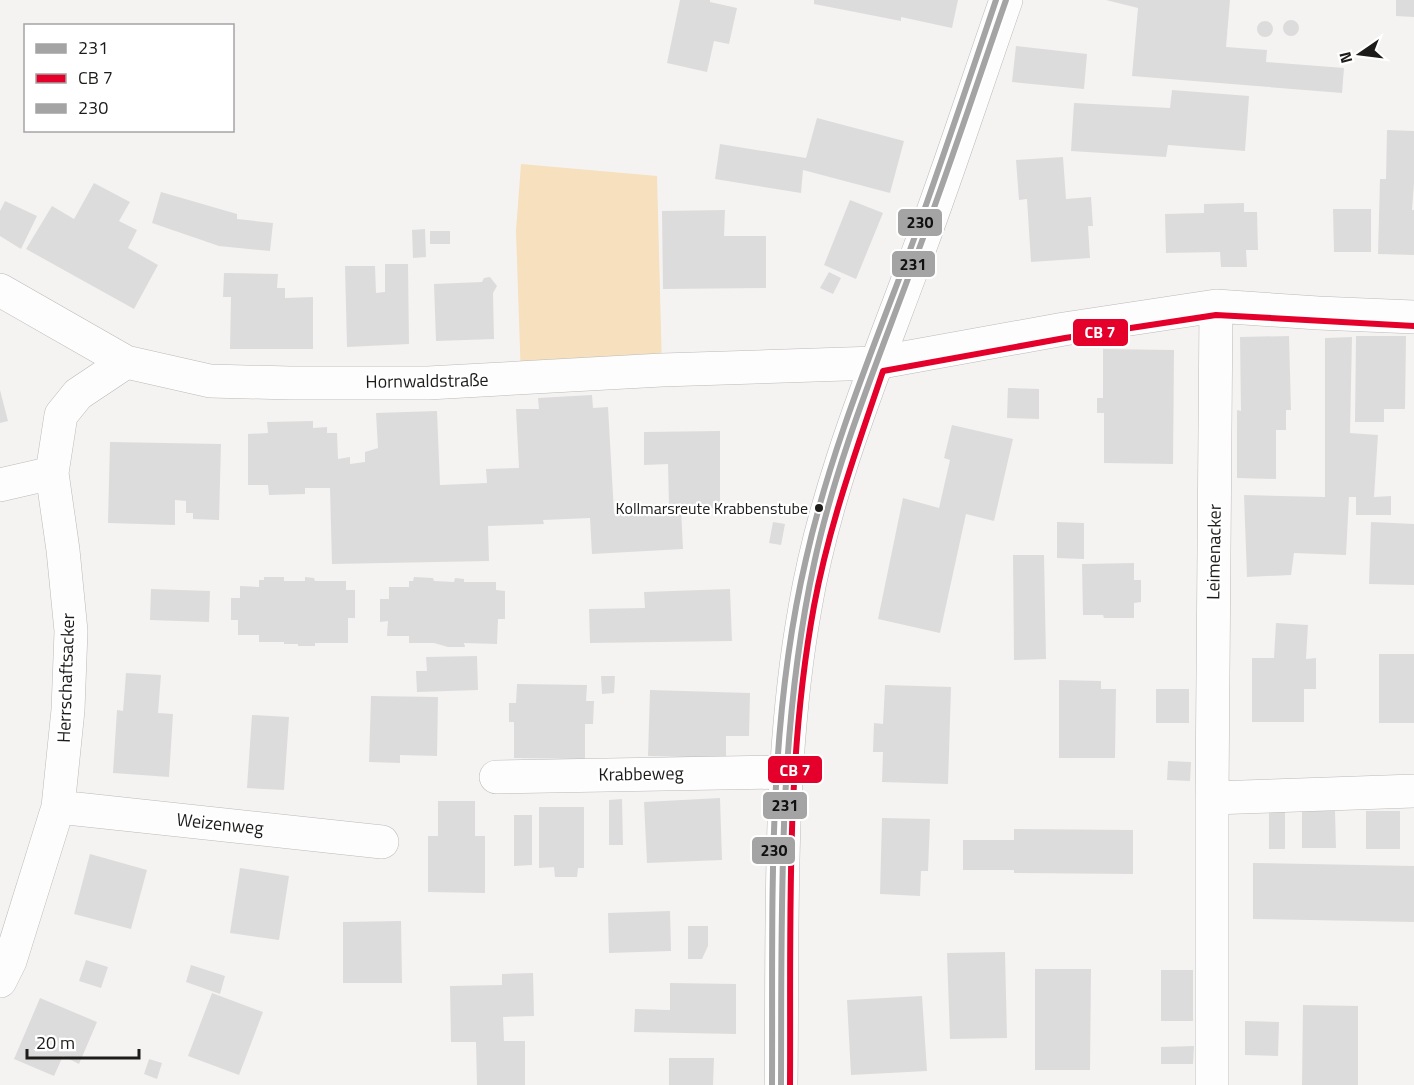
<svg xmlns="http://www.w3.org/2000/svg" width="1414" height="1085" font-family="'Titillium Web',sans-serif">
<rect width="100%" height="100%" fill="#f5f3f1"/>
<!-- green -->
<path fill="#f6e0bd" d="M 521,164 L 657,176 L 662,370 L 521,378 L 516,231 Z"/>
<!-- building -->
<path fill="#dddcdc" d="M 680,0 L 710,0 L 710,2 L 737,8 L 729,44 L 714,41 L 707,72 L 667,63 Z
M 814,0 L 958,0 L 952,28 L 901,17 L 901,21 L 814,4 Z
M 1106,0 L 1230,0 L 1226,47 L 1267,50 L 1266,62 L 1344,68 L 1342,93 L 1132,76 L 1138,8 Z
M 1396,0 L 1414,0 L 1414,17 L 1396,16 Z
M1283 28a8 8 0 1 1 16 0a8 8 0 1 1-16 0Z
M1257 29a8 8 0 1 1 16 0a8 8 0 1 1-16 0Z
M 1016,46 L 1087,54 L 1084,89 L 1012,82 Z
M 1172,90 L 1249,96 L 1245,151 L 1168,145 L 1166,157 L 1071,151 L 1074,103 L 1170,108 Z
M 817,118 L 904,141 L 890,193 L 803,170 L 801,193 L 715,179 L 720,144 L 806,158 Z
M 1387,130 L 1414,131 L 1414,183 L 1412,210 L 1414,210 L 1414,255 L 1378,254 L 1380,179 L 1386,179 Z
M 1063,157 L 1066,199 L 1091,197 L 1093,226 L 1088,226 L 1090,258 L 1031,262 L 1027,199 L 1019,200 L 1016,160 Z
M 94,183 L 130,202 L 119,221 L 137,230 L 128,248 L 158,265 L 134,309 L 26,249 L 52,206 L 74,219 Z
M 161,192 L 237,214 L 237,219 L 273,223 L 270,251 L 219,246 L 152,223 Z
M 850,200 L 883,213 L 856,279 L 824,265 Z
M 5,201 L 37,216 L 21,249 L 0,236 L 0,211 Z
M 1244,203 L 1244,212 L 1257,212 L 1258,250 L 1246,250 L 1247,267 L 1221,267 L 1220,252 L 1166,253 L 1165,214 L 1204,213 L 1204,204 Z
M 1333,209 L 1371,209 L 1371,252 L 1334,252 Z
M 725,210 L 724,236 L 766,236 L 766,288 L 663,289 L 662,211 Z
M 425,229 L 426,257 L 413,258 L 412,230 Z
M 430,231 L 450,231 L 450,244 L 430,244 Z
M 385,264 L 408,264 L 409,344 L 347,347 L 345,266 L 375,266 L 376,293 L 385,292 Z
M 829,272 L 841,278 L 833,294 L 820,288 Z
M 224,273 L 278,274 L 277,288 L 285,288 L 285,298 L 313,297 L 313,349 L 230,349 L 231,297 L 223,297 Z
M 490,277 L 497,286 L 493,293 L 494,339 L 436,341 L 434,284 L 482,282 L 484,278 Z
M 1289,336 L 1291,410 L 1286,410 L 1286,430 L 1276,430 L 1276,479 L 1237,478 L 1237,410 L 1241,411 L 1240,337 Z
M 1356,336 L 1406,336 L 1405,409 L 1384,409 L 1384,422 L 1355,422 Z
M 1352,337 L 1350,433 L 1378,435 L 1374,497 L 1391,496 L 1391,515 L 1356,515 L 1356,497 L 1349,497 L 1346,555 L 1294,553 L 1291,575 L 1247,577 L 1244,495 L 1325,497 L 1325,338 Z
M 1103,349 L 1174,350 L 1173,464 L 1104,463 L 1104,413 L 1097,413 L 1097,398 L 1103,398 Z
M 1008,388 L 1039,389 L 1039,419 L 1007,418 Z
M 0,390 L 8,421 L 0,423 Z
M 592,395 L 593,408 L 608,407 L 614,513 L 669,508 L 668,464 L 644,465 L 644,432 L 720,431 L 720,508 L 681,508 L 683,549 L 592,554 L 590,518 L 543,520 L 544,524 L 488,526 L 489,561 L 332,564 L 330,488 L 305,488 L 305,494 L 269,495 L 268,485 L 248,485 L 248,434 L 268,433 L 267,422 L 313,421 L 313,428 L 327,427 L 327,433 L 337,433 L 338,459 L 350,457 L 350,464 L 365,462 L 365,452 L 378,448 L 376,413 L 437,411 L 440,485 L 487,483 L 486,469 L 519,468 L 516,409 L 539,409 L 538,398 Z
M 952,425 L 1013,439 L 994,521 L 966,514 L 940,633 L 878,619 L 903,498 L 939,508 L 950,460 L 944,458 Z
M 110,442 L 221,444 L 219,520 L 193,519 L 193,513 L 186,513 L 186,501 L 175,500 L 175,525 L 108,523 Z
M 773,522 L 785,524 L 781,545 L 769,543 Z
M 1057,522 L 1084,523 L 1084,559 L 1057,558 Z
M 1371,522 L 1414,524 L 1414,585 L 1369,584 Z
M 1013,555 L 1044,555 L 1046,659 L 1014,660 Z
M 1134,563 L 1134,580 L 1141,580 L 1141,602 L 1134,603 L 1134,618 L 1104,618 L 1103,615 L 1083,615 L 1082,564 Z
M 264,577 L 284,577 L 284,581 L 305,581 L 305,577 L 314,578 L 315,581 L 346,581 L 346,590 L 355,590 L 355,618 L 348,618 L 348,643 L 315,643 L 315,646 L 298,646 L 298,644 L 284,644 L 284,642 L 259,642 L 259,635 L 238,635 L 238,620 L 231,620 L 231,598 L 240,598 L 240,586 L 259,587 L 259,580 L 264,580 Z
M 414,577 L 433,578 L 434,581 L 454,582 L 455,578 L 464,579 L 464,582 L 496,582 L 496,590 L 505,591 L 505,619 L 498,619 L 497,644 L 464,643 L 465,647 L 448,647 L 434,643 L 409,643 L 409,636 L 387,636 L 388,621 L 380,622 L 380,599 L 389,599 L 389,587 L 409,587 L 409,581 L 413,581 Z
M 151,589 L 210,591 L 209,622 L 150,620 Z
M 730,589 L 732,641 L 590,643 L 589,609 L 645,608 L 644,592 Z
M 1276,623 L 1308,625 L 1306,659 L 1316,658 L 1316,689 L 1304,689 L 1304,722 L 1252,722 L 1252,658 L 1274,658 Z
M 1379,654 L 1414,654 L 1414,723 L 1379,723 Z
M 477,656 L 478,690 L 417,692 L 416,671 L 427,671 L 426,657 Z
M 126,673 L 161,675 L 158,713 L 173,714 L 169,777 L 113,773 L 117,710 L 123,711 Z
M 601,676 L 615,676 L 614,693 L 602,694 Z
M 1059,680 L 1101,681 L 1101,689 L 1116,689 L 1115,758 L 1059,758 Z
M 517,684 L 587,685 L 586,701 L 594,701 L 593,724 L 585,724 L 585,759 L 514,758 L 514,722 L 509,722 L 509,703 L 516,703 Z
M 885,685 L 951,687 L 948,784 L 882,782 L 883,752 L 873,752 L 874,723 L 883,724 Z
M 1156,689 L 1189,689 L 1189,723 L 1156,723 Z
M 650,690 L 750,693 L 749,736 L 726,736 L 726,758 L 648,756 Z
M 371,696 L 438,697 L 437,756 L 400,755 L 400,763 L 369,762 Z
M 252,715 L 289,717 L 284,790 L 247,788 Z
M 1168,761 L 1191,762 L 1190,781 L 1167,780 Z
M 720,798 L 722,860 L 647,863 L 644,802 Z
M 622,799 L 623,845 L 609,845 L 609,800 Z
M 438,801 L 475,801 L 475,836 L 485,836 L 485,893 L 428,892 L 428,836 L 438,836 Z
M 539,807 L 584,807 L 584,868 L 578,868 L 577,877 L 555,877 L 554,867 L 539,868 Z
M 1302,810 L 1335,811 L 1336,848 L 1302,848 Z
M 1366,811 L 1400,811 L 1400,849 L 1366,849 Z
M 1269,812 L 1285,812 L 1285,849 L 1269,849 Z
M 514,815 L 532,815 L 532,865 L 514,866 Z
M 882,818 L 930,819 L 928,871 L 921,871 L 920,896 L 880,894 Z
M 1014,829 L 1133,830 L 1133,874 L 1014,873 L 1014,870 L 963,870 L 963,840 L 1014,840 Z
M 90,854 L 147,870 L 131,929 L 74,914 Z
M 1253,863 L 1414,866 L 1414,922 L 1253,919 Z
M 240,868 L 289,876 L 279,940 L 230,933 Z
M 670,911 L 671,951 L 609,953 L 608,913 Z
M 401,921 L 402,983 L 343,983 L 343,922 Z
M 688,926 L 708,926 L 708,946 L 702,959 L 688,959 Z
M 1005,952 L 1007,1038 L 950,1039 L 947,953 Z
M 86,960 L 108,967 L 101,988 L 79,981 Z
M 191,965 L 225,976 L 220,994 L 186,982 Z
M 1035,969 L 1091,969 L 1090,1070 L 1035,1070 Z
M 1161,970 L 1193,970 L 1193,1021 L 1161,1021 Z
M 533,973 L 534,1016 L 503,1017 L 504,1041 L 525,1041 L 525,1085 L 477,1085 L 476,1042 L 451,1042 L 450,986 L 502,985 L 502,974 Z
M 670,983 L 736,984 L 736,1034 L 634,1032 L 635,1009 L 670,1010 Z
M 212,993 L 263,1012 L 239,1075 L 188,1056 Z
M 922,996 L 927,1071 L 851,1075 L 847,1000 Z
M 40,998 L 97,1022 L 79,1064 L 63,1056 L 54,1076 L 14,1059 Z
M 1303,1005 L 1358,1006 L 1358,1085 L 1302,1085 Z
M 1245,1021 L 1279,1022 L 1278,1056 L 1245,1055 Z
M 1194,1046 L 1193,1064 L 1161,1064 L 1161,1047 Z
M 669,1058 L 714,1058 L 713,1085 L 669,1085 Z
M 149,1059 L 162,1063 L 157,1079 L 144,1074 Z"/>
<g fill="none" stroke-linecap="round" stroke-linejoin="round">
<!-- street casing -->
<g stroke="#bbbab8" stroke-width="34">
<path id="street" d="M 0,290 L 126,362 L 210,381 L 290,383 L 428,383 L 662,370 L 876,363 L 1064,329 L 1216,306 L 1318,313 L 1414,317
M 0,485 L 52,473
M 496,777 L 785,772
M 1212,798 L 1414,791
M 58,807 L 382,842
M 0,981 L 10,961 L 58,807 L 68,710 L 71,631 L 63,550 L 52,473 L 61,415 L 78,394 L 126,362
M 1212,1085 L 1212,798 L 1216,306"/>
</g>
<!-- secondary casing -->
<g stroke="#bbbab8" stroke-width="34">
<path id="secondary" d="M 781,1085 C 783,926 777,765 805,608 C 826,484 876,367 919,250 C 950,167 977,83 1006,0"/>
</g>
<!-- street -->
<use href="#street" stroke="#fefdfd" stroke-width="33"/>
<!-- secondary -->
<use href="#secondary" stroke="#fefdfd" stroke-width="33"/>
<!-- bus-1 casing -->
<g stroke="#fff" stroke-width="10">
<path id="bus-1" d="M 781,1085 C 782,911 777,735 814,564 C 836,461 877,363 913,265 C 946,178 975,89 1006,0"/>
</g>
<!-- bus-2 casing -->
<g stroke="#fff" stroke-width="10">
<path id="bus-2" d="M 790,1085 C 791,926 785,763 814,606 C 829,525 857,448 883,371 L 1065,338 L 1216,315 L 1414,326"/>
</g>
<!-- bus-3 casing -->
<g stroke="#fff" stroke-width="10">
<path id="bus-3" d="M 772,1085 C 773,910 766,730 806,559 C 830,452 872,351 910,250 C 940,167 968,83 996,0"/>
</g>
<!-- bus-1 -->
<use href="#bus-1" stroke="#a5a4a4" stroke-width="6"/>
<!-- bus-2 -->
<use href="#bus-2" stroke="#e4002b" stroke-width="6"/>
<!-- bus-3 -->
<use href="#bus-3" stroke="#a5a4a4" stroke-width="6"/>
</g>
<!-- markers -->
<circle fill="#1d1c1b" stroke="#fff" stroke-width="2" cx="819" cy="508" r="5"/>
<g text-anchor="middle" stroke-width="4.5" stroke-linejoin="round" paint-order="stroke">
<!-- bus labels -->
<g font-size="16" fill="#1d1c1b" stroke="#fff" text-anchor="end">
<text x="808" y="514">Kollmarsreute Krabbenstube</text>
</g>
<!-- street labels -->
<g font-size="18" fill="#1d1c1b" stroke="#fff">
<text transform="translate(427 381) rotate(-1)" y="6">Hornwaldstraße</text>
<text transform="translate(1214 552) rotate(-89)" y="6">Leimenacker</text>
<text transform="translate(66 678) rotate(-88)" y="6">Herrschaftsacker</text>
<text transform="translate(641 774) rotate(-1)" y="6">Krabbeweg</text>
<text transform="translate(220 824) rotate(6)" y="6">Weizenweg</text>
</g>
</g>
<g stroke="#fff" stroke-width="2">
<rect x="897" y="208" width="46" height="29" rx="6" fill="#a5a4a4"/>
<rect x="891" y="250" width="45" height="28" rx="6" fill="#a5a4a4"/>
<rect x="1072" y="318" width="57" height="29" rx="6" fill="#e4002b"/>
<rect x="767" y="755" width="56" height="29" rx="6" fill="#e4002b"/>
<rect x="762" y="791" width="46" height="29" rx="6" fill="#a5a4a4"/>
<rect x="751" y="836" width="45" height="29" rx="6" fill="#a5a4a4"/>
</g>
<g font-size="16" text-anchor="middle" font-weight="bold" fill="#fff">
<text x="1100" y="338">CB 7</text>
<text x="795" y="776">CB 7</text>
</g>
<g font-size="16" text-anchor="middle" font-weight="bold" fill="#111">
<text x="920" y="228">230</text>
<text x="913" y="270">231</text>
<text x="785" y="811">231</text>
<text x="774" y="856">230</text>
</g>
<!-- legend -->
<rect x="24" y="24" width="210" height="108" fill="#ffffff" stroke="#a5a4a4" stroke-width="1.5"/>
<rect x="36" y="44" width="30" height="9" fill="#a5a4a4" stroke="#a5a4a4" stroke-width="1.5"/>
<text x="78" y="54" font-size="18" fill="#1d1c1b">231</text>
<rect x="36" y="74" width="30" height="9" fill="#e4002b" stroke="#a5a4a4" stroke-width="1.5"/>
<text x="78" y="84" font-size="18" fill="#1d1c1b">CB 7</text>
<rect x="36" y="104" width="30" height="9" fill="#a5a4a4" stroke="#a5a4a4" stroke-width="1.5"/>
<text x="78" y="114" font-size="18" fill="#1d1c1b">230</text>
<!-- north arrow -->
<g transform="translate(1360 54) rotate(256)" stroke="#ffffff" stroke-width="4.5" paint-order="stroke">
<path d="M0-4.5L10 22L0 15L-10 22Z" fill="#1d1c1b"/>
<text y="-9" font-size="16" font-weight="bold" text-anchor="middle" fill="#1d1c1b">N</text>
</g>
<!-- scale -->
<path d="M27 1049v9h112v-9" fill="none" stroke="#1d1c1b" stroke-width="3"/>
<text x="36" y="1049" font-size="18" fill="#1d1c1b" stroke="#ffffff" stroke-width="4.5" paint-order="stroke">20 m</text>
</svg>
